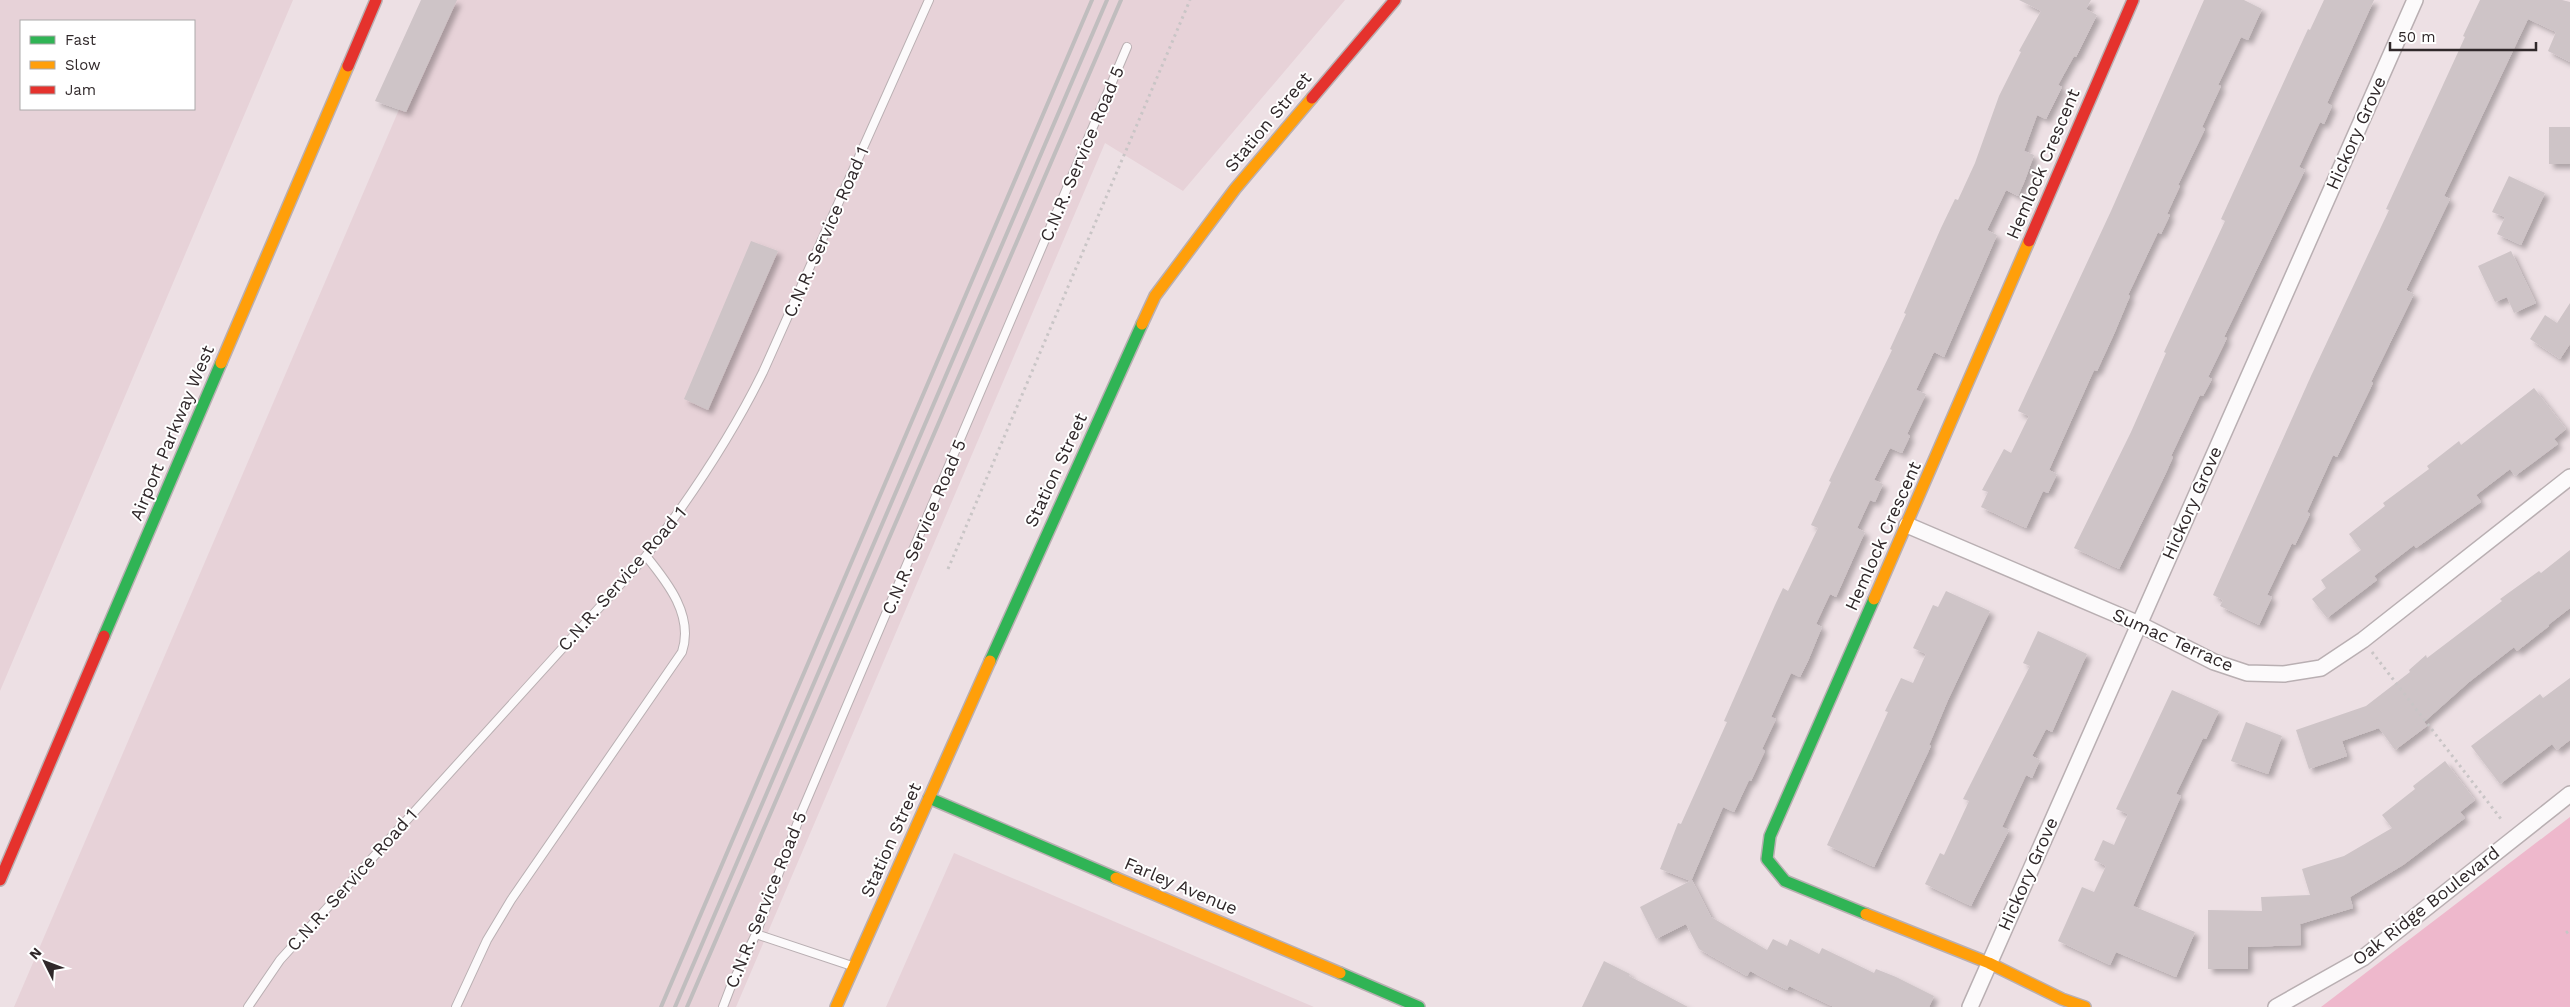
<svg xmlns="http://www.w3.org/2000/svg" width="2570" height="1007" font-family="'Work Sans',sans-serif">
<defs>
<filter id="shadow"><feDropShadow dx="4.5" dy="4.5" stdDeviation="2.5" flood-color="#0004"/></filter>
</defs>
<rect width="100%" height="100%" fill="#ede0e4"/>
<!-- built -->
<path fill="#e7d2d8" fill-rule="evenodd" d="M 0,0 L 293,0 L 0,691 ZM 21,21 L 194,21 L 194,109 L 21,109 Z
M 446,0 L 1345,0 L 1183,191 L 1105,143 L 736,1007 L 14,1007 Z
M 954,853 L 1314,1007 L 886,1007 Z"/>
<!-- green -->
<path fill="#eeb8cc" d="M 2570,817 L 2570,1007 L 2321,1007 Z"/>
<!-- building -->
<path fill="#cec4c7" filter="url(#shadow)" d="M 421,0 L 457,0 L 406,112 L 375,101 Z
M 2019,0 L 2091,0 L 2086,9 L 2097,15 L 2076,57 L 2074,56 L 2058,85 L 2062,87 L 2046,119 L 2037,115 L 2024,151 L 2034,155 L 2025,180 L 2018,196 L 2006,190 L 1987,230 L 1997,235 L 1944,357 L 1934,352 L 1916,390 L 1926,394 L 1907,434 L 1910,436 L 1902,453 L 1890,448 L 1874,480 L 1883,484 L 1875,502 L 1870,500 L 1857,528 L 1865,532 L 1836,597 L 1830,594 L 1816,624 L 1822,627 L 1808,661 L 1800,677 L 1791,673 L 1771,717 L 1776,719 L 1762,749 L 1765,751 L 1751,781 L 1749,780 L 1734,812 L 1723,807 L 1691,881 L 1660,869 L 1678,823 L 1681,824 L 1727,722 L 1724,721 L 1775,605 L 1783,588 L 1788,591 L 1818,528 L 1811,525 L 1831,482 L 1829,481 L 1892,350 L 1890,349 L 1906,314 L 1904,313 L 1941,228 L 1955,199 L 1958,200 L 1975,163 L 1999,96 L 2021,52 L 2019,51 L 2041,11 Z
M 2204,0 L 2244,0 L 2262,9 L 2248,40 L 2241,37 L 2218,85 L 2221,86 L 2202,127 L 2205,129 L 2178,185 L 2180,186 L 2167,214 L 2170,215 L 2161,234 L 2158,232 L 2128,295 L 2130,296 L 2114,334 L 2097,371 L 2094,370 L 2049,470 L 2057,474 L 2048,493 L 2043,491 L 2026,528 L 1981,507 L 1988,492 L 1982,490 L 2004,449 L 2011,453 L 2029,416 L 2018,411 L 2111,211 Z
M 2324,0 L 2374,0 L 2327,103 L 2332,106 L 2324,124 L 2320,122 L 2299,167 L 2305,170 L 2224,337 L 2227,338 L 2208,377 L 2212,379 L 2203,396 L 2200,395 L 2171,456 L 2173,457 L 2165,475 L 2119,569 L 2074,548 L 2131,432 L 2166,353 L 2164,352 L 2225,221 L 2221,219 L 2308,29 L 2310,30 Z
M 2480,0 L 2562,0 L 2570,2 L 2570,62 L 2548,51 L 2556,32 L 2528,19 L 2455,173 L 2444,196 L 2450,199 L 2406,290 L 2414,294 L 2371,382 L 2373,383 L 2337,457 L 2333,455 L 2307,512 L 2310,514 L 2295,545 L 2292,543 L 2267,595 L 2272,597 L 2259,625 L 2220,606 L 2223,600 L 2213,595 L 2311,376 L 2389,210 L 2386,209 L 2465,37 L 2463,36 Z
M 2549,127 L 2570,127 L 2570,164 L 2549,164 Z
M 2509,176 L 2545,193 L 2521,245 L 2497,234 L 2505,217 L 2492,212 Z
M 751,241 L 778,251 L 708,410 L 684,399 Z
M 2511,251 L 2536,303 L 2514,313 L 2507,297 L 2495,302 L 2478,266 Z
M 2570,303 L 2570,344 L 2560,359 L 2530,339 L 2545,315 L 2557,323 Z
M 2534,388 L 2566,429 L 2554,439 L 2558,444 L 2515,476 L 2510,469 L 2476,495 L 2481,502 L 2416,548 L 2414,545 L 2374,576 L 2377,580 L 2327,618 L 2312,599 L 2326,588 L 2321,580 L 2361,550 L 2349,534 L 2385,506 L 2383,503 L 2429,469 L 2427,466 L 2459,441 L 2461,445 Z
M 2570,550 L 2570,608 L 2548,625 L 2549,626 L 2517,651 L 2514,647 L 2469,682 L 2424,722 L 2427,726 L 2395,750 L 2379,728 L 2342,741 L 2347,756 L 2309,769 L 2296,730 L 2366,706 L 2410,672 L 2409,670 L 2426,655 L 2427,658 L 2502,601 L 2500,599 L 2539,571 L 2541,573 Z
M 1946,591 L 1990,611 L 1948,700 L 1929,745 L 1931,746 L 1874,867 L 1827,845 L 1867,758 L 1888,712 L 1885,711 L 1901,678 L 1913,683 L 1926,654 L 1913,648 L 1933,605 L 1938,607 Z
M 2038,631 L 2087,654 L 2052,732 L 2046,729 L 2032,756 L 2040,760 L 2032,778 L 2026,775 L 2002,827 L 2009,830 L 1971,906 L 1925,884 L 1940,853 L 1944,855 L 1969,801 L 1963,799 L 2030,666 L 2023,663 Z
M 2570,678 L 2570,740 L 2557,750 L 2552,744 L 2500,784 L 2471,746 L 2540,694 L 2543,698 Z
M 2172,690 L 2219,711 L 2206,739 L 2203,738 L 2176,794 L 2181,796 L 2133,906 L 2195,932 L 2176,977 L 2116,952 L 2110,965 L 2058,941 L 2082,887 L 2094,892 L 2106,866 L 2094,860 L 2103,840 L 2114,845 L 2128,814 L 2116,809 Z
M 2246,722 L 2282,736 L 2268,774 L 2231,761 Z
M 2445,761 L 2475,800 L 2460,812 L 2465,818 L 2403,865 L 2350,897 L 2353,908 L 2300,924 L 2301,945 L 2248,947 L 2248,969 L 2208,969 L 2208,910 L 2262,911 L 2261,897 L 2310,895 L 2302,869 L 2344,856 L 2392,828 L 2382,815 L 2415,789 L 2413,786 Z
M 1692,880 L 1711,917 L 1767,950 L 1773,939 L 1787,946 L 1790,939 L 1819,954 L 1822,948 L 1874,973 L 1876,969 L 1896,977 L 1934,996 L 1929,1007 L 1834,1007 L 1789,986 L 1787,990 L 1750,971 L 1747,976 L 1699,949 L 1686,924 L 1656,939 L 1640,907 Z
M 1604,961 L 1630,974 L 1629,976 L 1688,1007 L 1582,1007 Z"/>
<g fill="none" stroke-linecap="round" stroke-linejoin="round">
<!-- lane casing -->
<g stroke="#b9afb2" stroke-width="10">
<path id="lane" d="M 756,934 L 852,966
M 248,1007 L 280,960 L 646,556 C 691,497 730,439 763,372 L 929,0
M 456,1007 L 487,940 L 511,900 L 682,652 C 694,616 668,583 646,556
M 723,1007 L 731,986 L 756,934 L 802,811 L 1127,47"/>
</g>
<!-- street casing -->
<g stroke="#b9afb2" stroke-width="18">
<path id="street" d="M 1907,525 L 2139,624 L 2214,662 L 2247,673 L 2284,674 L 2321,668 L 2363,640 L 2570,477
M 1970,1007 L 2415,0
M 2276,1007 L 2363,958 L 2570,794"/>
</g>
<!-- fast casing -->
<g stroke="#b9afb2" stroke-width="14">
<path id="fast" d="M 104,636 L 221,363
M 990,661 L 1142,324
M 929,798 L 1116,878
M 1866,914 L 1785,881 L 1767,859 L 1770,836 L 1874,599
M 1340,973 L 1419,1007"/>
</g>
<!-- slow casing -->
<g stroke="#b9afb2" stroke-width="14">
<path id="slow" d="M 1142,324 L 1155,296 L 1235,189 L 1312,98
M 221,363 L 348,66
M 1874,599 L 2029,241
M 1116,878 L 1340,973
M 1866,914 L 1989,963 L 2062,999 L 2085,1007
M 836,1007 L 990,661"/>
</g>
<!-- jam casing -->
<g stroke="#b9afb2" stroke-width="14">
<path id="jam" d="M 348,66 L 376,0
M 1312,98 L 1395,0
M 2029,241 L 2133,0
M 0,880 L 104,636"/>
</g>
<!-- path -->
<path stroke="#c9c5c6" stroke-width="3" stroke-dasharray="2.5 4" stroke-linecap="butt" d="M 948,569 L 1190,0
M 2372,652 L 2501,819
M 2566,933 L 2570,930"/>
<!-- lane -->
<use href="#lane" stroke="#fcfafb" stroke-width="8"/>
<!-- street -->
<use href="#street" stroke="#fcfafb" stroke-width="15"/>
<!-- fast -->
<use href="#fast" stroke="#30b455" stroke-width="11"/>
<!-- slow -->
<use href="#slow" stroke="#ff9f0a" stroke-width="11"/>
<!-- jam -->
<use href="#jam" stroke="#e5322d" stroke-width="11"/>
<!-- rail -->
<path stroke="#c0bdbe" stroke-width="4" d="M 661,1007 L 1092,0
M 675,1007 L 1107,0
M 687,1007 L 1121,0"/>
</g>
<g text-anchor="middle" stroke-width="4" stroke-linejoin="round" paint-order="stroke">
<!-- street labels -->
<g font-size="18" fill="#30282a" stroke="#fff">
<text transform="translate(1268 122) rotate(-50)" y="6">Station Street</text>
<text transform="translate(2356 133) rotate(-66)" y="6">Hickory Grove</text>
<text transform="translate(1082 154) rotate(-67)" y="6">C.N.R. Service Road 5</text>
<text transform="translate(2043 164) rotate(-67)" y="6">Hemlock Crescent</text>
<text transform="translate(826 232) rotate(-66)" y="6">C.N.R. Service Road 1</text>
<text transform="translate(172 433) rotate(-67)" y="6">Airport Parkway West</text>
<text transform="translate(1056 470) rotate(-65)" y="6">Station Street</text>
<text transform="translate(2192 503) rotate(-66)" y="6">Hickory Grove</text>
<text transform="translate(924 527) rotate(-67)" y="6">C.N.R. Service Road 5</text>
<text transform="translate(1883 536) rotate(-66)" y="6">Hemlock Crescent</text>
<text transform="translate(622 579) rotate(-49)" y="6">C.N.R. Service Road 1</text>
<text transform="translate(2173 640) rotate(24)" y="6">Sumac Terrace</text>
<text transform="translate(891 840) rotate(-66)" y="6">Station Street</text>
<text transform="translate(2028 874) rotate(-66)" y="6">Hickory Grove</text>
<text transform="translate(352 880) rotate(-48)" y="6">C.N.R. Service Road 1</text>
<text transform="translate(1181 886) rotate(23)" y="6">Farley Avenue</text>
<text transform="translate(766 900) rotate(-68)" y="6">C.N.R. Service Road 5</text>
<text transform="translate(2426 906) rotate(-38)" y="6">Oak Ridge Boulevard</text>
</g>
</g>
<!-- legend -->
<rect x="20" y="20" width="175" height="90" fill="#ffffff" stroke="#aca9aa"/>
<rect x="30" y="36" width="25" height="8" fill="#30b455" stroke="#aca9aa"/>
<text x="65" y="45" font-size="15" fill="#30282a">Fast</text>
<rect x="30" y="61" width="25" height="8" fill="#ff9f0a" stroke="#aca9aa"/>
<text x="65" y="70" font-size="15" fill="#30282a">Slow</text>
<rect x="30" y="86" width="25" height="8" fill="#e5322d" stroke="#aca9aa"/>
<text x="65" y="95" font-size="15" fill="#30282a">Jam</text>
<!-- north arrow -->
<g transform="translate(45 962) rotate(312)" stroke="#ffffff" stroke-width="4" paint-order="stroke">
<path d="M0-4L9 19L0 12L-9 19Z" fill="#30282a"/>
<text y="-8" font-size="14" font-weight="bold" text-anchor="middle" fill="#30282a">N</text>
</g>
<!-- scale -->
<path d="M2390 42v8h146v-8" fill="none" stroke="#30282a" stroke-width="2.5"/>
<text x="2398" y="42" font-size="15" fill="#30282a" stroke="#ffffff" stroke-width="4" paint-order="stroke">50 m</text>
</svg>
